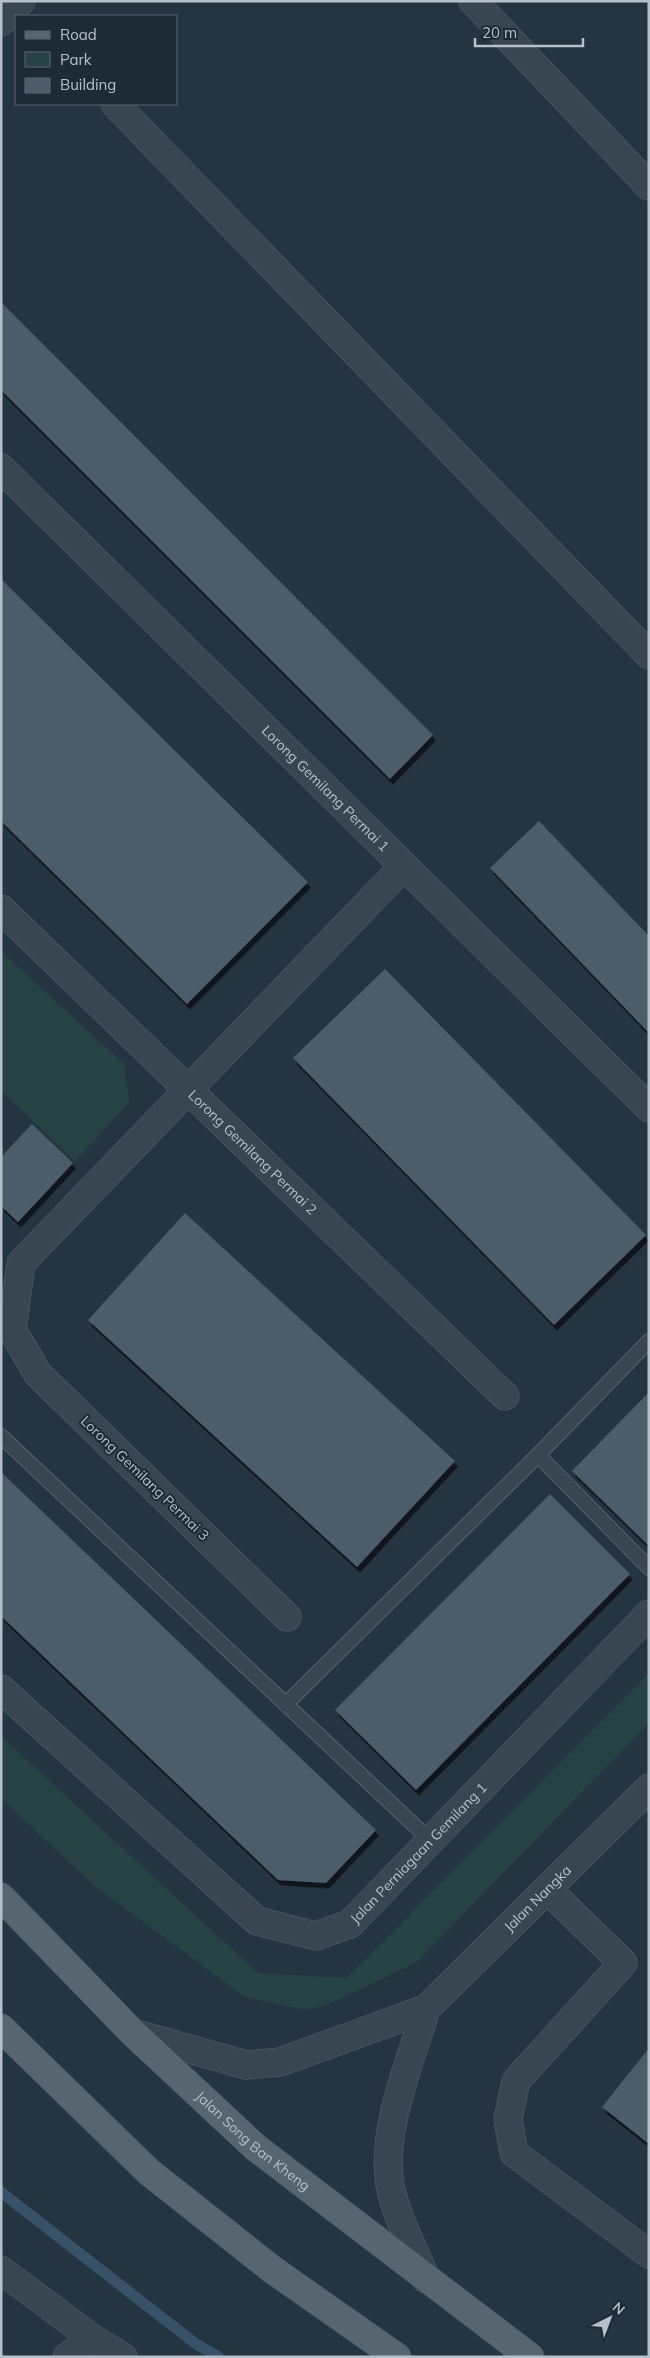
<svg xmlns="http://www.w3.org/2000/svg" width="650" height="2358" font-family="Mulish,sans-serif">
<defs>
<filter id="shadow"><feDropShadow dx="3" dy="5.5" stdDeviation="0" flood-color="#0009"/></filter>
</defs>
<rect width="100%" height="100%" fill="#253441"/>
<!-- green -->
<path fill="#274242" d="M 1,951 L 125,1065 L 129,1103 L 75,1161 L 1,1091 Z
M 649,1673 L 649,1723 L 417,1962 L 327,2005 L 305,2010 L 245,1997 L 93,1885 L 1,1798 L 1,1736 L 258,1973 L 347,1978 Z"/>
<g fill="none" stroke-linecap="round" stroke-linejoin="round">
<!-- stream -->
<path stroke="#385169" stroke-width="11" d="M 1,2192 L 196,2344 L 219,2357"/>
</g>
<!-- building -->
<path fill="#4b5b6a" filter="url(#shadow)" d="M 1,302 L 433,735 L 390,779 L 1,390 Z
M 1,579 L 308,882 L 187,1004 L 1,821 Z
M 539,821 L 649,936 L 649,1033 L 490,868 Z
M 385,969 L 646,1235 L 554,1325 L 293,1058 Z
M 32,1124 L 73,1163 L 18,1222 L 1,1206 L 1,1157 Z
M 185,1213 L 455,1461 L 357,1567 L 88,1320 Z
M 649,1392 L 649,1546 L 572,1471 Z
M 1,1472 L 376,1830 L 326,1883 L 278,1880 L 1,1616 Z
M 550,1494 L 630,1574 L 416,1790 L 335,1710 Z
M 649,2048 L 649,2144 L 602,2107 Z"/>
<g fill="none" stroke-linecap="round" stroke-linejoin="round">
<!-- service casing -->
<g stroke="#57636e" stroke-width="16">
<path id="service" d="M 1,1436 L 431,1841
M 538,1455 L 649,1568
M 287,1703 L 538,1455 L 649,1341"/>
</g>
<!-- minor casing -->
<g stroke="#57636e" stroke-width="29">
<g id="minor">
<path d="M 473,1 L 649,186"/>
<path d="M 1,22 L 21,1"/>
<path d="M 115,104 L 649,655"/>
<path id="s1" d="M 1,468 L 649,1108"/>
<path id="s2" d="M 1,909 L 505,1396"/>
<path d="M 287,1617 L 38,1374 L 12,1330 L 21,1263 L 404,866"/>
<path id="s3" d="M 1,1689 L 257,1921 L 316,1936 L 350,1924 L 649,1614"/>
<path d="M 547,1889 L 623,1963 L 516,2081 L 508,2119 L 514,2153 L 649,2254"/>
<path d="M 1,2270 L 92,2338 L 123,2357"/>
<path d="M 67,2357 L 92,2338"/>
</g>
</g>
<!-- tertiary casing -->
<g stroke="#57636e" stroke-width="29">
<g id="tertiary">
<path id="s4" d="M 133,2033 L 246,2065 L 280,2062 L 426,2009 L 649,1788"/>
<path d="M 426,2279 C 415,2251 399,2223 392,2194 C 377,2138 410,2064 426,2009"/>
</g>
</g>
<!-- primary casing -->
<g stroke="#46515d" stroke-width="29">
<g id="primary">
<path id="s5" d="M 1,1897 L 133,2033 L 255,2147 L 530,2357"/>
<path d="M 1,2028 L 149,2172 L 273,2270 L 397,2357"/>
</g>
</g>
<!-- service -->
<use href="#service" stroke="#394551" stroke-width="14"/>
<!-- minor -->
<use href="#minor" stroke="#394551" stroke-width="28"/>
<!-- tertiary -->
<use href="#tertiary" stroke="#394551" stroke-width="28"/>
<!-- primary -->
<use href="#primary" stroke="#576571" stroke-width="28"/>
</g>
<g text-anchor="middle" stroke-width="4" stroke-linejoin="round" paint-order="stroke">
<!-- street labels -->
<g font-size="14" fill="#b6c0cb" stroke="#1e2a36">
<text dy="5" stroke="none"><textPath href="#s1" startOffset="456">Lorong Gemilang Permai 1</textPath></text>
<text dy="5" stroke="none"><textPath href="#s2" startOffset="350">Lorong Gemilang Permai 2</textPath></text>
<text transform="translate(145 1478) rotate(44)" y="5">Lorong Gemilang Permai 3</text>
<text dy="5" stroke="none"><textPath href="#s3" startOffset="541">Jalan Perniagaan Gemilang 1</textPath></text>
<text dy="5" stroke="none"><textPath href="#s4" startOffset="464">Jalan Nangka</textPath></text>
<text dy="5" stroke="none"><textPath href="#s5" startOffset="351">Jalan Song Ban Kheng</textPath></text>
</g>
</g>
<!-- border -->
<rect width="650" height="2358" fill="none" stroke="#b6c0cb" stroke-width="5"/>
<!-- legend -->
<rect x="15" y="15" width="162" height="90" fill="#1e2a36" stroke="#5b6672"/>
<rect x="25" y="31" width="25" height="8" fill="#576571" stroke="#5b6672"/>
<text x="60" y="40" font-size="15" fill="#b6c0cb">Road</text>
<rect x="25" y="52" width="25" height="15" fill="#274242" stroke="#5b6672"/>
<text x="60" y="65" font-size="15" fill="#b6c0cb">Park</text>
<rect x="25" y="78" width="25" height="15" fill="#4b5b6a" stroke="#5b6672"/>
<text x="60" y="90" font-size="15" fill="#b6c0cb">Building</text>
<!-- north arrow -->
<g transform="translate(610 2318) rotate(42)" stroke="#1e2a36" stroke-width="4" paint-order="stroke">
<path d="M0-4L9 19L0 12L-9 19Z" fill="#b6c0cb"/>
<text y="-8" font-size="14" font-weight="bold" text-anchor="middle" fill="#b6c0cb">N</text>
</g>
<!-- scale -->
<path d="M475 38v8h108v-8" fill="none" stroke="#b6c0cb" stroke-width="2.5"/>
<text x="482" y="38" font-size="15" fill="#b6c0cb" stroke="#1e2a36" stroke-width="4" paint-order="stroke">20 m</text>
</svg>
